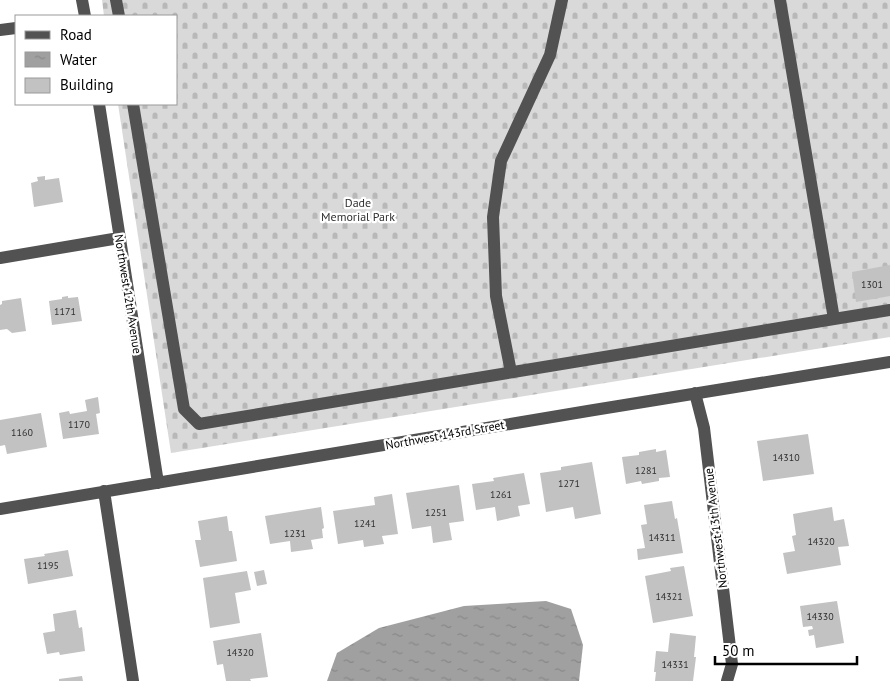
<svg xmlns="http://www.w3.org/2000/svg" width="890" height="681" font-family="'PT Sans',sans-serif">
<defs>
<pattern id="cemetery-stones" width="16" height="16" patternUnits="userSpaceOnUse" patternTransform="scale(1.25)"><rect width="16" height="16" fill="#d9d9d9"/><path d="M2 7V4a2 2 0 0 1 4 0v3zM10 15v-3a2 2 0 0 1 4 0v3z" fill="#b8b8b8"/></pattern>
<pattern id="water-ripples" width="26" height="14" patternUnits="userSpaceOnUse" patternTransform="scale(1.25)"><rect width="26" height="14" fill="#a0a0a0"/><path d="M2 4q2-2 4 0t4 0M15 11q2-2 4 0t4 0" fill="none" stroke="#888"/></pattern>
</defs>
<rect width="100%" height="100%" fill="#fff"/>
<!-- cemetery -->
<path fill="url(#cemetery-stones)" d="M 102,0 L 890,0 L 890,337 L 171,453 L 118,104 L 176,104 L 176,16 L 104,16 Z"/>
<!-- water -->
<path fill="url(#water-ripples)" d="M 546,601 L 571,609 L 583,645 L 579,681 L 327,681 L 337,653 L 379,628 L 464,606 Z"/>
<!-- building -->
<path fill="#c2c2c2" d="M 45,176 L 45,180 L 59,178 L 63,202 L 34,207 L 31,183 L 38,181 L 37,177 Z
M 890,265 L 890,296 L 856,302 L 852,272 Z
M 68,296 L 68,298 L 78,297 L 82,321 L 52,325 L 49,301 L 62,299 L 62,297 Z
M 21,298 L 26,331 L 12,333 L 7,329 L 0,330 L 0,305 L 2,304 L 2,301 Z
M 98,397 L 100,413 L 96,414 L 99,434 L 63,439 L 59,413 L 69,411 L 70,414 L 87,411 L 85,400 Z
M 41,413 L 47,447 L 7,454 L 5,445 L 0,446 L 0,420 Z
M 808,434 L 814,474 L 763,481 L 757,441 Z
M 656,449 L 656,452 L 666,450 L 670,477 L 659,478 L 659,481 L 642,484 L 641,481 L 626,484 L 622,457 L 639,455 L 639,452 Z
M 592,462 L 601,514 L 575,519 L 573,507 L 546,512 L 540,473 L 561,470 L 561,467 Z
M 524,473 L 530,504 L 518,506 L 520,516 L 497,521 L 495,507 L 476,510 L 472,484 L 494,481 L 493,478 Z
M 459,485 L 464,521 L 449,523 L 452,540 L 433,543 L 431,526 L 412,529 L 406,493 Z
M 392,494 L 398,534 L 382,536 L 384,544 L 364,547 L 363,540 L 338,544 L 333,511 L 375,505 L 374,497 Z
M 672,501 L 675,519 L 677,518 L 683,553 L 638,560 L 637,549 L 645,548 L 641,525 L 647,524 L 644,505 Z
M 321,507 L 324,528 L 322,529 L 323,538 L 311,540 L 313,549 L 291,552 L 290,541 L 270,544 L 265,516 Z
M 832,507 L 834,521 L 844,519 L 849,546 L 838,547 L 841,565 L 787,574 L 783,553 L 795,551 L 792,536 L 796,535 L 793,514 Z
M 227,516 L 229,531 L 232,531 L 237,561 L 200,567 L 195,540 L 201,540 L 198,521 Z
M 68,550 L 73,576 L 28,584 L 24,559 L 45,556 L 44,554 Z
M 684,566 L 693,616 L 653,623 L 645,576 L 671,571 L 670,568 Z
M 264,570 L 267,584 L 257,586 L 254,572 Z
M 247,571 L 251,590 L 235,593 L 240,623 L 210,628 L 203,578 Z
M 837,601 L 844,643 L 816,648 L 814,635 L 809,636 L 808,630 L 813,629 L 812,626 L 803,627 L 800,606 Z
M 76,610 L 79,628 L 82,627 L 85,651 L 60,655 L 59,652 L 47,654 L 43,633 L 55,631 L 53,614 Z
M 261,633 L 268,677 L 250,679 L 251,681 L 226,681 L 223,664 L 217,665 L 213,641 Z
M 670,633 L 696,636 L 694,657 L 696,657 L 693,681 L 655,681 L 656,672 L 654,672 L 656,651 L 668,652 Z
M 82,676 L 83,681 L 59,681 L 59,679 Z"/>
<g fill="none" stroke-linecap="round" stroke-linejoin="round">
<!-- minor -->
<path stroke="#525252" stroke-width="12" d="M 82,0 L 85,16
M 116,0 L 119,16
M 780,0 L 834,319 L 890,310
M 0,30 L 16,28
M 99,104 L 158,483
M 133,104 L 184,409 L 199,424 L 834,319
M 0,258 L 119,238
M 511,372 L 496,296 L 493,217 L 501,161 L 550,55 L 562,0
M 695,393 L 704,428 L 732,664 L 727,681
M 104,491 L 133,681
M 0,509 C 297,460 593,409 890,362"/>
</g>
<g text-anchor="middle" stroke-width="4.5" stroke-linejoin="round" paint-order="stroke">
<!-- number labels -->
<g font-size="10" fill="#303030">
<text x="872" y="288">1301</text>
<text x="65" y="315">1171</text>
<text x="79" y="428">1170</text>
<text x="22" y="436">1160</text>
<text x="786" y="461">14310</text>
<text x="646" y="474">1281</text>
<text x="569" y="487">1271</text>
<text x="501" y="498">1261</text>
<text x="436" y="516">1251</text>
<text x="365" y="527">1241</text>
<text x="295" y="537">1231</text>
<text x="662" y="541">14311</text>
<text x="821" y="545">14320</text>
<text x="48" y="569">1195</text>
<text x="669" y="600">14321</text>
<text x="820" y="620">14330</text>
<text x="240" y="656">14320</text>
<text x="675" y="668">14331</text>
</g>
<!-- park labels -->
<g font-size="12" fill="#303030" stroke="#fff">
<text x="358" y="207">Dade<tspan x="358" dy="14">Memorial Park</tspan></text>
</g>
<!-- street labels -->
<g font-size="12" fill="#000" stroke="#fff">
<text transform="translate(128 294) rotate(81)" y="4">Northwest 12th Avenue</text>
<text transform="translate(445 435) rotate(-10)" y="4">Northwest 143rd Street</text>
<text transform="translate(716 528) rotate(-97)" y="4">Northwest 13th Avenue</text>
</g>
</g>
<!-- legend -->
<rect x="15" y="15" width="162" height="90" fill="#ffffff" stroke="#999999"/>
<rect x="25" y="31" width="25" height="8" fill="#525252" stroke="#999999"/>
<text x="60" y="40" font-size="15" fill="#000000">Road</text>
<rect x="25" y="52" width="25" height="15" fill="url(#water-ripples)" stroke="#999999"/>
<text x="60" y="65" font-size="15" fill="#000000">Water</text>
<rect x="25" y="78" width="25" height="15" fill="#c2c2c2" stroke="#999999"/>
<text x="60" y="90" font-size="15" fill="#000000">Building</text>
<!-- scale -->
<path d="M715 656v8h142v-8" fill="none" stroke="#000000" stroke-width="2.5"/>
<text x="722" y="656" font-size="15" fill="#000000" stroke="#ffffff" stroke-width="4" paint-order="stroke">50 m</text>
</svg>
